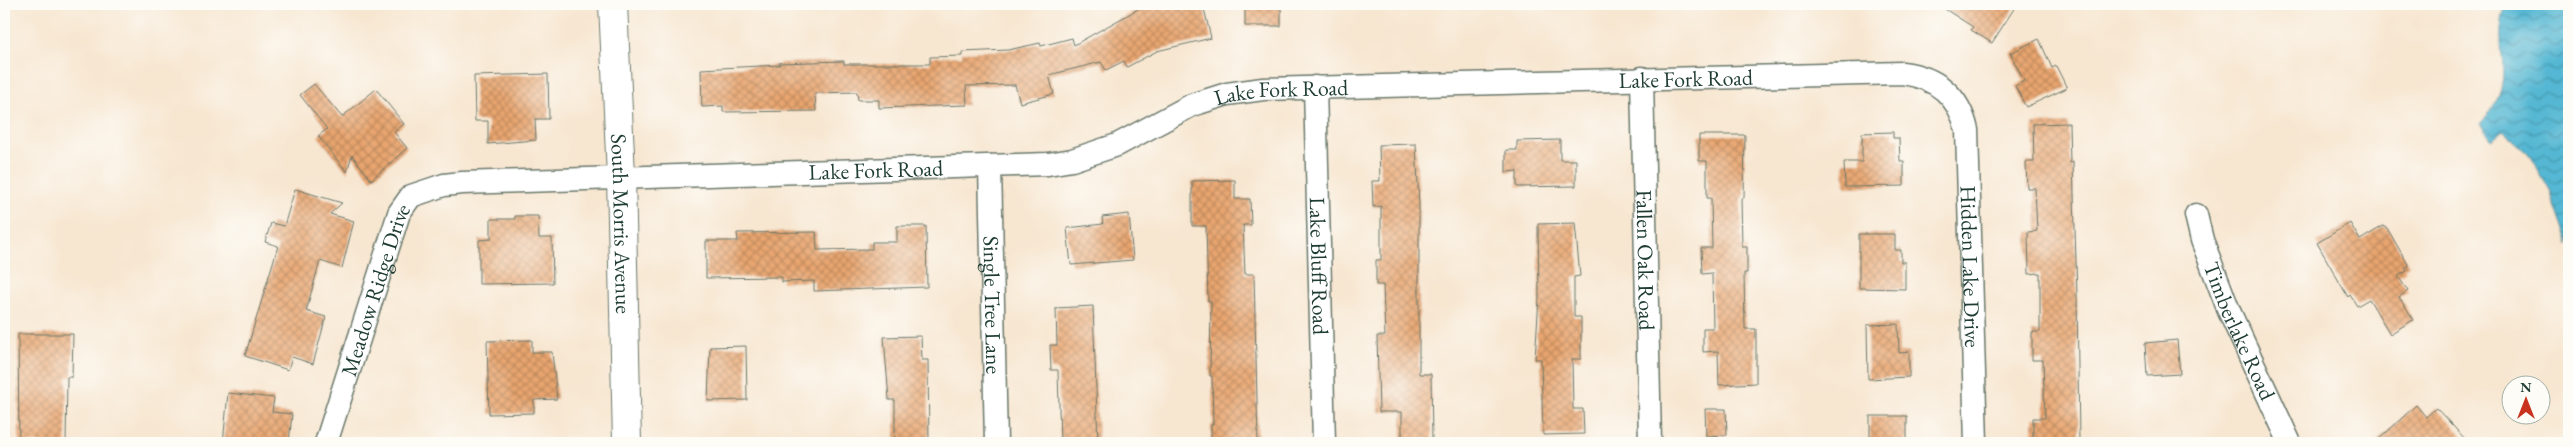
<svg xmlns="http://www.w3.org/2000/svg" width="2573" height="447" font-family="'EB Garamond',serif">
<defs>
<pattern id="water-waves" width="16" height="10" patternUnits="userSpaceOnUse" patternTransform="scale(1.25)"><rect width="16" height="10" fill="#54b7d3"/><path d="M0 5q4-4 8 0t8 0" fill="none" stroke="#4596ac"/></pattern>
<pattern id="building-cross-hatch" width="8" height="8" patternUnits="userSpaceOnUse" patternTransform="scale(1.25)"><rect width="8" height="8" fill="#e9a56f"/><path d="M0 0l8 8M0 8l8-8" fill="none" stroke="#bc885c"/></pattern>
</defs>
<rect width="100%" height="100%" fill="#fdfcf7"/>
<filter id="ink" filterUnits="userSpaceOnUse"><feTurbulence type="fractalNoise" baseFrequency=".02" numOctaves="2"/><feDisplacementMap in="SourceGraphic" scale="10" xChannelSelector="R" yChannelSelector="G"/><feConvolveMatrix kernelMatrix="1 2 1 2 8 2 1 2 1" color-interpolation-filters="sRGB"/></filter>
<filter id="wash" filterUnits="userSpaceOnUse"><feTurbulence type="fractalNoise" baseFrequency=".0096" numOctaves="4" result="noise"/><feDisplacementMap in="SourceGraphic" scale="20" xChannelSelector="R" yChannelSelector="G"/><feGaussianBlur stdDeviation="1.12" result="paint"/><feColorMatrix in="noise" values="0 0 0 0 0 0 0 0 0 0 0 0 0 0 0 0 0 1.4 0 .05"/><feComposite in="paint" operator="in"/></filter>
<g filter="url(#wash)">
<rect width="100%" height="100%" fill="#f7e6d0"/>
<!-- water -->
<path fill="url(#water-waves)" stroke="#3a7a84" d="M 2506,4 L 2569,4 L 2569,245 L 2550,191 L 2528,153 L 2503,131 L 2492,140 L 2480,124 C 2523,78 2489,53 2506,4 Z"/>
<g id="blocks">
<!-- building -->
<path fill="url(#building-cross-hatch)" d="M 1147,4 L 1203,4 L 1211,38 L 1157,51 L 1127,67 L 1124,61 L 1106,70 L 1101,62 L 1049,75 L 1054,94 L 1020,103 L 1015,85 L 966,86 L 967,105 L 879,108 L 879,100 L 858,100 L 857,92 L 815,93 L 816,111 L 723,112 L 723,106 L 702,107 L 701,69 L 780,65 L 779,63 L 844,61 L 844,64 L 930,64 L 930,57 L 962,56 L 962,52 L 1008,50 L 1040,43 L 1041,46 L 1072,38 L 1074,45 Z
M 1245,4 L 1281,4 L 1281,26 L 1245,26 Z
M 1937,4 L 2017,4 L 1992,43 L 1971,30 L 1973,27 Z
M 2039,39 L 2052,68 L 2056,66 L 2067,88 L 2026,107 L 2015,86 L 2024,81 L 2010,53 Z
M 548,74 L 549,119 L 535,119 L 536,140 L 488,144 L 488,121 L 475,121 L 474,76 Z
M 314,84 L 342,117 L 376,89 L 404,124 L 394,132 L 407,148 L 371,180 L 352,155 L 347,172 L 318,136 L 327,129 L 300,95 Z
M 2069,123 L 2070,163 L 2073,162 L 2077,295 L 2079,441 L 2033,442 L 2033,418 L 2045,418 L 2043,360 L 2032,360 L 2032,332 L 2040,332 L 2040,273 L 2029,274 L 2028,232 L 2037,231 L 2035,188 L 2027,188 L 2026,162 L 2034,162 L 2033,124 Z
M 1893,132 L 1893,138 L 1899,138 L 1900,161 L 1904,161 L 1904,186 L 1845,187 L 1844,162 L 1862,162 L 1862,133 Z
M 1699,135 L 1745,135 L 1744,198 L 1741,198 L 1742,247 L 1747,247 L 1747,273 L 1744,273 L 1745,329 L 1756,329 L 1756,383 L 1719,385 L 1718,351 L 1703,352 L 1703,328 L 1713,328 L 1712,273 L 1702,274 L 1701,248 L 1712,248 L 1711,198 L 1707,198 L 1707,161 L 1699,161 Z
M 1560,140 L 1560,160 L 1576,160 L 1576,186 L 1517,187 L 1517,171 L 1506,172 L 1506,150 L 1517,150 L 1517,141 Z
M 1416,144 L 1419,205 L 1419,374 L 1431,374 L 1432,441 L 1402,441 L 1402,412 L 1379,412 L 1377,336 L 1385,336 L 1383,285 L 1376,285 L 1376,260 L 1381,260 L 1381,206 L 1373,207 L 1372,181 L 1380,181 L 1379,145 Z
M 1235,180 L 1235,199 L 1250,199 L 1251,225 L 1243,225 L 1245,274 L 1254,274 L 1258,443 L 1211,443 L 1211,425 L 1213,425 L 1212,376 L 1210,376 L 1211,301 L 1208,301 L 1206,226 L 1192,226 L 1192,181 Z
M 295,189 L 342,203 L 330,214 L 354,221 L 342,268 L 320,261 L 306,311 L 326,317 L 313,364 L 292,357 L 288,370 L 245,356 L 278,246 L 265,242 L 271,223 L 284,226 Z
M 1129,214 L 1133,260 L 1071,265 L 1067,228 L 1103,224 L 1102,217 Z
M 515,216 L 538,216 L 539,238 L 552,238 L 553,283 L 479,284 L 479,240 L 491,239 L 491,219 L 515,219 Z
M 1575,223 L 1580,276 L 1574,277 L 1574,317 L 1581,317 L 1581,359 L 1572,359 L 1573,409 L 1583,409 L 1584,434 L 1543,435 L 1541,359 L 1535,359 L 1539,298 L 1538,224 Z
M 2350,223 L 2360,240 L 2383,226 L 2387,228 L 2409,266 L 2405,268 L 2407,271 L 2398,276 L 2408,291 L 2399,297 L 2413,320 L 2390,334 L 2369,299 L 2357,306 L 2350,295 L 2348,297 L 2317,243 Z
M 897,226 L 926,226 L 927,287 L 814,291 L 814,281 L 782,282 L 782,277 L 706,278 L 706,241 L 738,241 L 737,233 L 816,232 L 817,250 L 872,249 L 872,242 L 897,242 Z
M 1859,234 L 1895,234 L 1895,250 L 1901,250 L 1901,262 L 1905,262 L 1905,289 L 1859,288 Z
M 1093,306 L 1098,443 L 1060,443 L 1058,370 L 1051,370 L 1050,345 L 1057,345 L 1056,308 Z
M 1898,324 L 1899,353 L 1909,352 L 1909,377 L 1868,379 L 1867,325 Z
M 18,334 L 73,334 L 72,377 L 67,377 L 66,443 L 19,443 Z
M 921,336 L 922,360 L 928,360 L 929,443 L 895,443 L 895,400 L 889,400 L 884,337 Z
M 532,340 L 532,352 L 552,352 L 557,399 L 534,400 L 534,413 L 489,414 L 487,341 Z
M 2177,340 L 2180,374 L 2147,376 L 2145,343 Z
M 746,346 L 747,400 L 708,401 L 710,347 Z
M 228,393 L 274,398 L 272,412 L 292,414 L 289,443 L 223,443 Z
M 2416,405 L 2426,417 L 2436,408 L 2469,443 L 2375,443 Z
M 1705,409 L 1726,409 L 1727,435 L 1706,436 Z
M 1870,416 L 1907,416 L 1907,443 L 1870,443 Z"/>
</g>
</g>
<g filter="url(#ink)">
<use href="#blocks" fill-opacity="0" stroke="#6b786b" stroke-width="1"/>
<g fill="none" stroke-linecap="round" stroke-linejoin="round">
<!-- minor casing -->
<g stroke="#6b786b" stroke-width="25">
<g id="minor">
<path id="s1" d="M 1642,78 L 1650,443"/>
<path id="s2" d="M 1315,87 L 1324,443"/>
<path id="s3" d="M 990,166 L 996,443"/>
<path id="s4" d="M 2196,215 L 2202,240 L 2229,311 L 2290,443"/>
<path id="s5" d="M 326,443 L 399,213 L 411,196 L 444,185 L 462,183 L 1048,164 L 1072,160 L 1117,145 L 1192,105 L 1227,94 L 1263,89 L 1902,73 C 1937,77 1959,96 1967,130 L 1976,443"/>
</g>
</g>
<!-- tertiary casing -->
<g stroke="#6b786b" stroke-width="30">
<g id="tertiary">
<path id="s6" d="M 613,4 L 621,176 L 627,443"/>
</g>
</g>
<!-- minor -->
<use href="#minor" stroke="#fff" stroke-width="22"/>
<!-- tertiary -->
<use href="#tertiary" stroke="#fff" stroke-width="28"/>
</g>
</g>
<g text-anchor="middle" stroke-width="4.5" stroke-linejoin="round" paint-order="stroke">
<!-- street labels -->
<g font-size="22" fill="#1f3d34" stroke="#fdfcf7">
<text dy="8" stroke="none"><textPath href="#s5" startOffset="1554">Lake Fork Road</textPath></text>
<text dy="8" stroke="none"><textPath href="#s5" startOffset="1149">Lake Fork Road</textPath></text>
<text dy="8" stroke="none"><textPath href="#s5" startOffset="729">Lake Fork Road</textPath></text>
<text dy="8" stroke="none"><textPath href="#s6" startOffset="220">South Morris Avenue</textPath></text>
<text dy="8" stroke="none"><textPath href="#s1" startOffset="182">Fallen Oak Road</textPath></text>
<text dy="8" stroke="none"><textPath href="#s2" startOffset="179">Lake Bluff Road</textPath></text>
<text dy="8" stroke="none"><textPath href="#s5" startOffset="2000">Hidden Lake Drive</textPath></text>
<text dy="8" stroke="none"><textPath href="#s5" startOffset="161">Meadow Ridge Drive</textPath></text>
<text dy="8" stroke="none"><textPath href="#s3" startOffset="139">Single Tree Lane</textPath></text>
<text dy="8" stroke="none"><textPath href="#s4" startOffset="124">Timberlake Road</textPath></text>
</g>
</g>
<!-- margin -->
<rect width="2573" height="447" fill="none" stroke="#fdfcf7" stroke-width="20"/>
<!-- north arrow -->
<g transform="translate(2526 400)"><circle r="24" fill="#fdfcf7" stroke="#a4b0a9"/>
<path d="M0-4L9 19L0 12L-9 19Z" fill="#c8321e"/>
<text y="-8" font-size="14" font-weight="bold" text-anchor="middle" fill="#1f3d34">N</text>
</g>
</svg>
